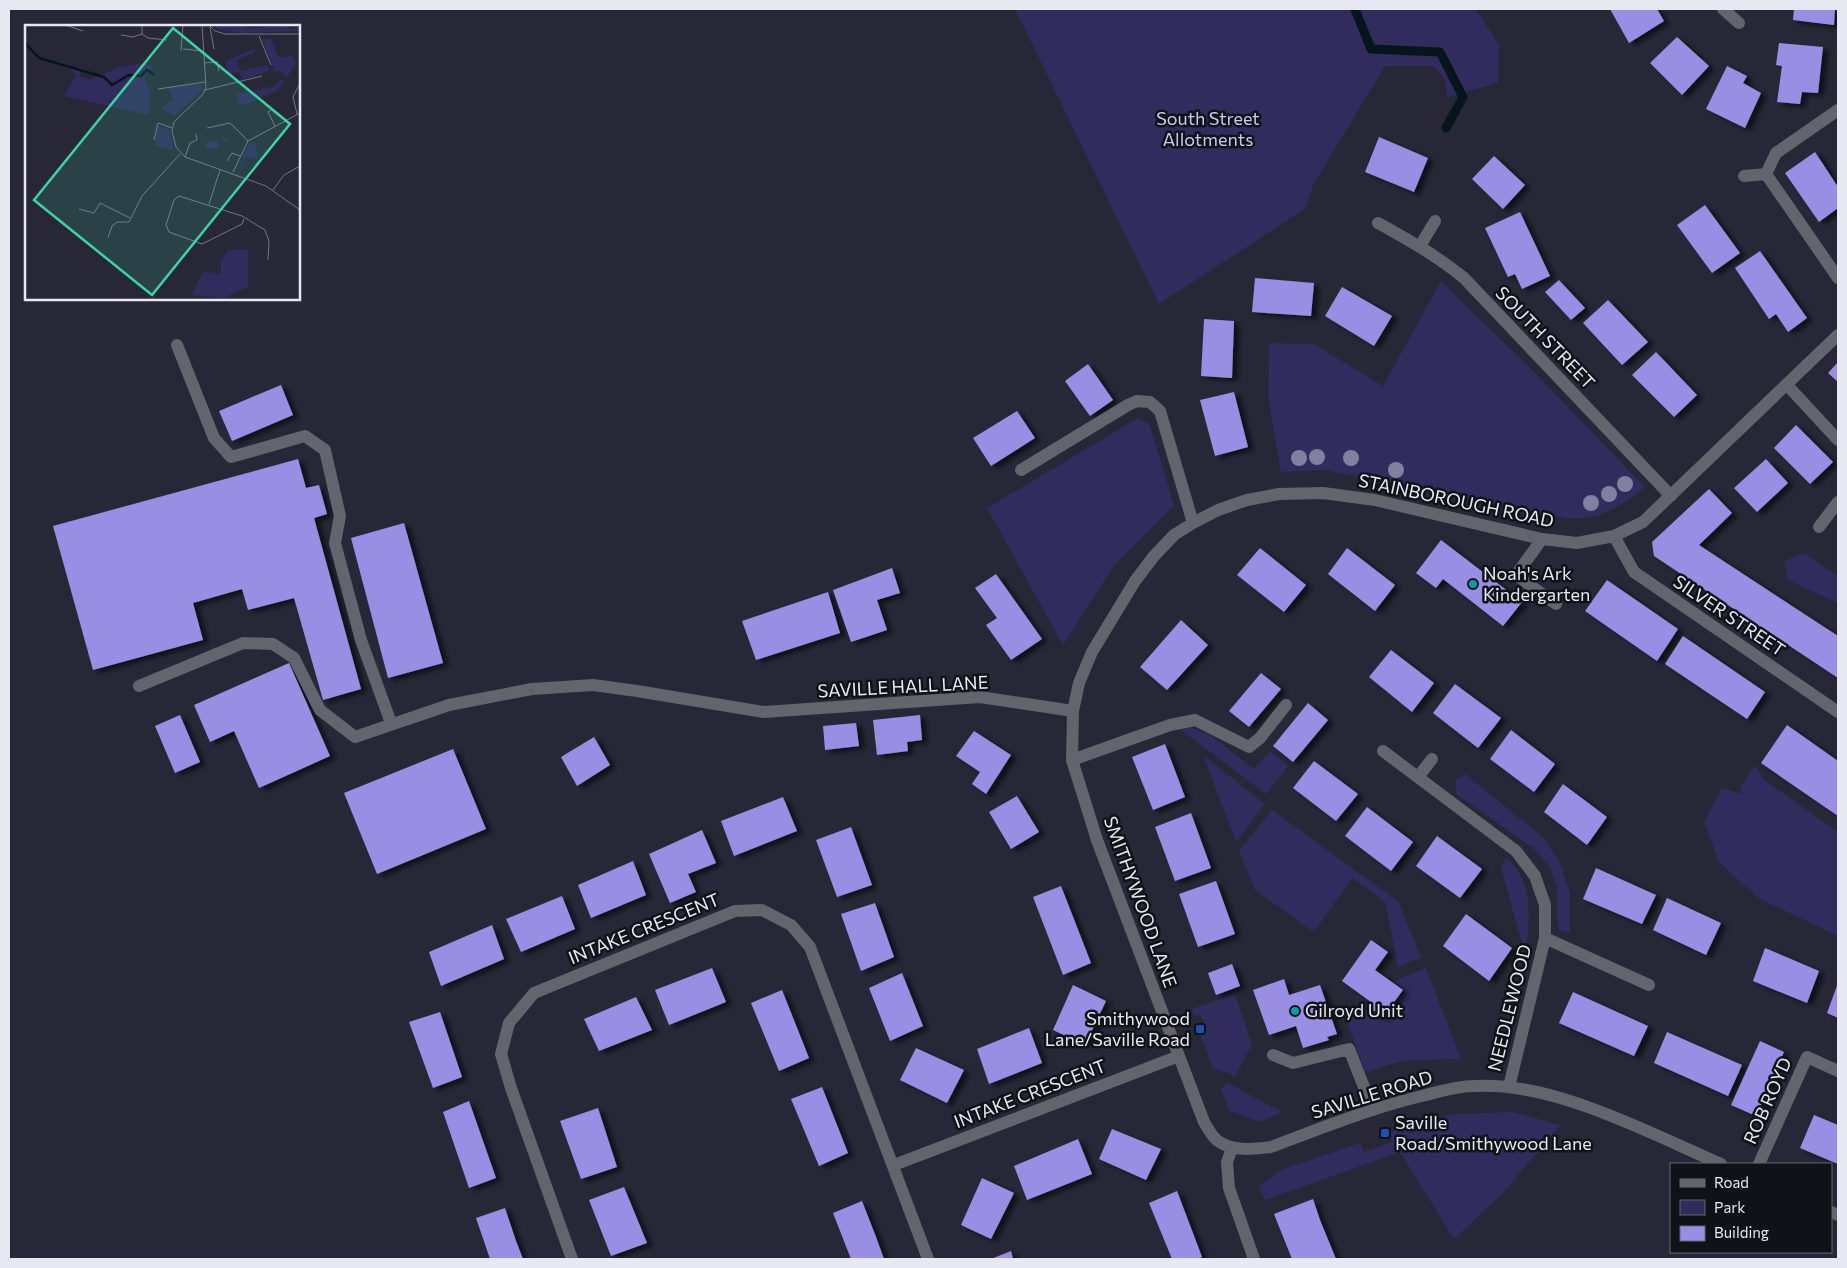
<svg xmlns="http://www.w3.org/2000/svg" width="1847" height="1268" font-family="Commissioner,sans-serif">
<defs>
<filter id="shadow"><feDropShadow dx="5.5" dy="3" stdDeviation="2.5" flood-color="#0009"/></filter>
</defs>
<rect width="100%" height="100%" fill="#272738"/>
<!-- green -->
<path fill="#312b5e" d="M 1015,9 L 1476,9 L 1499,45 L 1498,83 L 1447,97 L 1445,78 L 1433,66 L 1385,66 L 1313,185 L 1305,209 L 1159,304 Z
M 1441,281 L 1535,373 L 1645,487 C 1629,500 1610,514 1589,517 C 1581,519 1572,518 1564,518 L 1325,470 L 1281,472 L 1268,397 L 1269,343 L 1314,344 L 1383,386 Z
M 1138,418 L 1149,423 L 1174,505 L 1115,564 L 1063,645 L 987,508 Z
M 1804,553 L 1838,576 L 1838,603 L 1788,580 L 1784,561 Z
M 1190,727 L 1210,735 L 1254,769 L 1270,751 L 1288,766 L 1266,794 L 1181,730 Z
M 1203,755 L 1265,804 L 1236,842 Z
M 1755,765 L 1763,779 L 1838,832 L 1838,936 L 1758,898 L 1719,862 L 1704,822 L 1722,788 L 1743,794 L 1739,789 Z
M 1465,774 L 1543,837 L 1560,863 L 1570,893 L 1570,933 L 1559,930 L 1557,917 L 1557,888 L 1549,866 L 1532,847 L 1456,794 L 1456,780 Z
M 1272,810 L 1399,902 L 1421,958 L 1398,967 L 1385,902 L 1352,878 L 1314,932 L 1255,890 L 1239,851 Z
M 1506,857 C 1532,881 1530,910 1527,943 L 1522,944 L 1501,867 Z
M 1426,968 L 1461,1059 L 1407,1060 L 1365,1072 L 1347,1021 L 1362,1007 L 1382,1021 L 1405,990 L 1394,981 Z
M 1235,994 L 1252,1045 L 1235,1076 L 1213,1068 L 1200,1034 L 1207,1032 L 1201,1015 L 1194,1016 L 1192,1009 Z
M 1228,1083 L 1282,1112 L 1260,1122 L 1229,1111 L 1221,1089 Z
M 1513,1112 L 1560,1125 L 1503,1193 L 1454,1239 L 1400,1152 L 1265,1200 L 1259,1186 L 1283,1169 L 1360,1143 L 1364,1152 L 1392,1142 L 1390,1132 L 1419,1122 L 1456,1114 Z"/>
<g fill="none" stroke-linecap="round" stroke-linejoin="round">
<!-- stream -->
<path stroke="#06151b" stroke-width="9" d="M 1355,9 L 1371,49 L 1440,52 L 1463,97 L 1446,128"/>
</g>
<!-- building -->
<path fill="#998ee3" filter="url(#shadow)" d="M 1610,9 L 1657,9 L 1664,21 L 1629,43 Z
M 1794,9 L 1835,9 L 1834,25 L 1793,20 Z
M 1677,37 L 1709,66 L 1682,95 L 1650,63 Z
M 1779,43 L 1823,47 L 1818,93 L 1802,92 L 1800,104 L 1777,102 L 1782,66 L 1776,65 Z
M 1727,66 L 1747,76 L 1743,83 L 1761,93 L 1745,128 L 1706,109 Z
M 1379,137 L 1428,158 L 1414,192 L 1365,172 Z
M 1815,152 L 1838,187 L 1838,208 L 1819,222 L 1785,173 Z
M 1494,156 L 1525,185 L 1503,209 L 1472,179 Z
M 1705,205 L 1740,253 L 1712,273 L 1677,225 Z
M 1520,212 L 1550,276 L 1522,289 L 1515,274 L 1508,277 L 1485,228 Z
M 1760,251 L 1807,318 L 1788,332 L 1776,314 L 1769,319 L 1735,268 Z
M 1255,278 L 1314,283 L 1311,316 L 1252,312 Z
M 1559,280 L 1585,308 L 1571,320 L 1545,292 Z
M 1342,287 L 1392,316 L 1374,346 L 1325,316 Z
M 1608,300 L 1648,342 L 1622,365 L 1583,323 Z
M 1204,319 L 1234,321 L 1232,378 L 1201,376 Z
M 1656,352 L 1697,395 L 1674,417 L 1632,375 Z
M 1838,362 L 1838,382 L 1828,373 Z
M 1088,364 L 1113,400 L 1090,416 L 1065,381 Z
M 281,385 L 293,415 L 232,441 L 219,411 Z
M 1234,392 L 1248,447 L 1215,456 L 1200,400 Z
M 1017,411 L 1035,438 L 991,466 L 973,438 Z
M 1796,425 L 1833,462 L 1810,484 L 1774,448 Z
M 298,459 L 306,488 L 319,485 L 327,514 L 314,518 L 361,689 L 323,700 L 294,598 L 248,610 L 242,589 L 193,603 L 203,640 L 93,670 L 53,526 Z
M 1766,459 L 1788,483 L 1757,512 L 1734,488 Z
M 1709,489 L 1732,513 L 1699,545 L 1838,636 L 1838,678 L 1654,556 L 1652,542 Z
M 404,523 L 443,663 L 388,678 L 351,538 Z
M 1441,540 L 1522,602 L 1503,626 L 1443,579 L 1436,588 L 1416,573 Z
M 1260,548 L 1306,585 L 1284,612 L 1237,575 Z
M 1347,548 L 1395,585 L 1375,611 L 1328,574 Z
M 892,568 L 900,593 L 877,600 L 887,630 L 851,642 L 833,590 Z
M 996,574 L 1042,639 L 1011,660 L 986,625 L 997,618 L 975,588 Z
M 1607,580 L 1678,629 L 1657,661 L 1585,611 Z
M 828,592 L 840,633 L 756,660 L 742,621 Z
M 1181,620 L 1208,645 L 1167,690 L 1140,667 Z
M 1683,636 L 1765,692 L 1747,719 L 1665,664 Z
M 1391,650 L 1434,683 L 1412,712 L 1369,677 Z
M 289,663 L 330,756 L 259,788 L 234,731 L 210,742 L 194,705 Z
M 1261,673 L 1281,689 L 1249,727 L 1229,711 Z
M 1455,684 L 1501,718 L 1478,748 L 1433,713 Z
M 1308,703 L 1328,720 L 1293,762 L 1273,746 Z
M 180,715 L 200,762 L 175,773 L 155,726 Z
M 920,715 L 922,740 L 907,742 L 908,751 L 877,755 L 873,720 Z
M 856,723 L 859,746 L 825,750 L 823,726 Z
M 1787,725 L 1838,761 L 1838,816 L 1761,763 Z
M 1511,730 L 1555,764 L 1534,792 L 1490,759 Z
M 974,731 L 1011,755 L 986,794 L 972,784 L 980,772 L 956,756 Z
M 594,737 L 610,765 L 577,786 L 561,757 Z
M 1165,744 L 1185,797 L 1153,810 L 1132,757 Z
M 453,749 L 486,829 L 377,874 L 344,793 Z
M 1314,761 L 1358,794 L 1336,821 L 1293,788 Z
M 1563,784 L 1607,817 L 1587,845 L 1544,812 Z
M 1017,796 L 1039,832 L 1011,849 L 989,812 Z
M 783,797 L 797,831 L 734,856 L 721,821 Z
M 1367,807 L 1413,842 L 1391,871 L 1345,836 Z
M 1191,813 L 1211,868 L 1175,881 L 1155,827 Z
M 851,827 L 872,885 L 837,897 L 816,840 Z
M 702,830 L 716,863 L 688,874 L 696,892 L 670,903 L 649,854 Z
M 1437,836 L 1482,869 L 1460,898 L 1416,866 Z
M 633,861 L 646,895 L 591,918 L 578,885 Z
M 1596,868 L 1656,895 L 1642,924 L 1583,899 Z
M 1216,881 L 1235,934 L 1198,947 L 1179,894 Z
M 1061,886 L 1091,963 L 1063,975 L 1033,897 Z
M 562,896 L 575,929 L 521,952 L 506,919 Z
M 1667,898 L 1721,923 L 1706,955 L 1653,930 Z
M 875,903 L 894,957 L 861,971 L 841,914 Z
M 1466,914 L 1512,948 L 1489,981 L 1443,946 Z
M 492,925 L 504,959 L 441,986 L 429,952 Z
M 1371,940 L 1388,952 L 1375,970 L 1403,990 L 1383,1017 L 1367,1006 L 1371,1002 L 1342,981 Z
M 1765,948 L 1819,971 L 1807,1003 L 1753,981 Z
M 1232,964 L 1240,986 L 1216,995 L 1208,973 Z
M 712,968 L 726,1002 L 669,1025 L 655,990 Z
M 902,973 L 923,1026 L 890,1041 L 869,988 Z
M 1284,979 L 1289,995 L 1320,985 L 1337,1034 L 1327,1037 L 1329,1040 L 1303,1048 L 1296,1026 L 1269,1035 L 1253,990 Z
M 1838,983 L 1838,1018 L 1827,1013 Z
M 1073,985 L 1106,1001 L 1085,1045 L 1053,1030 Z
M 782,990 L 809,1058 L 779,1071 L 751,1003 Z
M 1573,992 L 1648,1026 L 1634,1056 L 1559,1023 Z
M 636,997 L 652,1030 L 599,1051 L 584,1019 Z
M 440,1012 L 462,1077 L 433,1088 L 409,1022 Z
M 1029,1028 L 1042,1063 L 989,1084 L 977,1049 Z
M 1667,1032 L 1742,1065 L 1728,1096 L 1654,1063 Z
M 1760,1041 L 1784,1052 L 1756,1116 L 1731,1105 Z
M 916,1048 L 964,1070 L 947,1103 L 900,1080 Z
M 822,1087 L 848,1153 L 819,1166 L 791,1099 Z
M 469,1101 L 496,1178 L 469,1188 L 443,1112 Z
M 598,1108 L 617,1167 L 581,1179 L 560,1121 Z
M 1814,1115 L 1838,1125 L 1838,1164 L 1800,1148 Z
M 1112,1129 L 1161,1149 L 1146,1180 L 1099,1159 Z
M 1078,1139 L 1092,1174 L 1027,1200 L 1014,1166 Z
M 982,1178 L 1014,1193 L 991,1239 L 961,1225 Z
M 624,1187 L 647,1243 L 611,1256 L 589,1200 Z
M 1177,1191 L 1202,1257 L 1198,1259 L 1172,1259 L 1149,1203 Z
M 1313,1199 L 1320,1220 L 1336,1259 L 1292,1259 L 1274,1214 Z
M 862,1201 L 876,1237 L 884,1259 L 851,1259 L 833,1213 Z
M 505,1208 L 516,1241 L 523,1259 L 490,1259 L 476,1218 Z
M 1011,1251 L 1013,1259 L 991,1259 Z"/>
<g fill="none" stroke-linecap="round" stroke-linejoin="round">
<!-- service -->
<path stroke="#62656e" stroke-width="12" d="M 1744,176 L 1766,174 L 1776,153 L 1838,110
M 1420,246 L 1435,221
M 177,345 L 214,438 L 231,457 L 305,436 L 325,450 L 340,516 L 335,543 L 361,640 L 391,723
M 1787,385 L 1838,440
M 1021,470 L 1128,405 L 1137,401 L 1150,402 L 1160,411 L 1193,523
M 1819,527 L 1838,502
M 1542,539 L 1516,575 L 1556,604
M 139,686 L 243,643 L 273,644 L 294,658 L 320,710 L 355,737 L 449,705 L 532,689 L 593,685 L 637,691 L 764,712
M 1072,760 L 1170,725 L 1195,720 L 1249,747 L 1260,738 L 1286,705
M 1273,1055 L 1293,1063 L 1349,1049 L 1373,1110"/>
<!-- minor -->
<path stroke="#62656e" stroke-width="12" d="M 1723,9 L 1739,23
M 1766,174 L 1838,278
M 1378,223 C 1409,240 1437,256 1464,278 L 1671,496
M 1614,536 L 1634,572 L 1838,712
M 764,712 L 980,697 L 1073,711
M 1383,751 L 1516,851 L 1535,876 L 1545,905 L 1545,938 L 1509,1087
M 1418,777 L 1432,759
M 1545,938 L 1649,985
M 1232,1148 L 1227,1162 L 1229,1188 L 1254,1259
M 1721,1164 C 1649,1133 1553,1081 1474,1086 C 1458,1086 1441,1091 1426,1095 C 1373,1107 1322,1128 1271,1147 C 1253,1149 1234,1152 1218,1141 C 1212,1137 1208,1128 1204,1122 L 1097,840 L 1072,760 L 1073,711 L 1079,683 L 1092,652 L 1135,581 L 1154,556 L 1174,535 L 1193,523 L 1218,510 L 1247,500 L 1279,494 L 1323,493 L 1375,500 L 1542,539 L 1577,543 L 1614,536 L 1643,522 L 1838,335
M 1759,1164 L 1807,1057 L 1838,1071
M 894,1165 L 1179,1056
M 1831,1212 L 1838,1215
M 572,1259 L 511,1088 L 501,1054 L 509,1023 L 534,993 L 735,911 L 762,910 L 791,925 L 810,947 L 928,1259"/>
</g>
<!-- trees -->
<g fill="#8080a0">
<circle cx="1317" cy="457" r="8"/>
<circle cx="1299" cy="458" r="8"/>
<circle cx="1351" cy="458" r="8"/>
<circle cx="1396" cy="470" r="8"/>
<circle cx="1625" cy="484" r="8"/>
<circle cx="1609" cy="494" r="8"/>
<circle cx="1591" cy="503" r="8"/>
</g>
<!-- markers -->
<g fill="#0f9aa8" stroke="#111118" stroke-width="2">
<circle cx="1473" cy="584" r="5"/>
<circle cx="1295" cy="1011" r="5"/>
</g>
<g fill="#1a4fb4" stroke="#111118" stroke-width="2">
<rect x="1195" y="1024" width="10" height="10" rx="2.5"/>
<rect x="1380" y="1128" width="10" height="10" rx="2.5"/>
</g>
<g text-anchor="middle" stroke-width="5" stroke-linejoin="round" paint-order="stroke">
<!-- park labels -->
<g font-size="18" fill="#c9c9f5" stroke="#111118">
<text x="1208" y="125">South Street<tspan x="1208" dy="21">Allotments</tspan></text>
</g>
<!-- street labels -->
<g font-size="18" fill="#e8e8f3" stroke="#111118">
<text transform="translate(1545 338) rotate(46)" y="6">SOUTH STREET</text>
<text transform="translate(1456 501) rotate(12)" y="6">STAINBOROUGH ROAD</text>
<text transform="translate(1729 616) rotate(34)" y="6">SILVER STREET</text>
<text transform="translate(903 687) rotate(-3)" y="6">SAVILLE HALL LANE</text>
<text transform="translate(1140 902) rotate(70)" y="6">SMITHYWOOD LANE</text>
<text transform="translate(644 929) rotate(-22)" y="6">INTAKE CRESCENT</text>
<text transform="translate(1510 1008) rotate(-76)" y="6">NEEDLEWOOD</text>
<text transform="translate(1030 1094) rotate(-21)" y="6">INTAKE CRESCENT</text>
<text transform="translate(1372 1095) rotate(-17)" y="6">SAVILLE ROAD</text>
<text transform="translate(1768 1101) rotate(-66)" y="6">ROB ROYD</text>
</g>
<!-- poi labels -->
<g font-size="18" fill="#e8e8f3" stroke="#111118" text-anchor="start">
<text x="1483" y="580">Noah's Ark<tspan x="1483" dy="21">Kindergarten</tspan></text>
<text x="1305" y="1017">Gilroyd Unit</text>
<text x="1190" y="1025" text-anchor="end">Smithywood<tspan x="1190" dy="21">Lane/Saville Road</tspan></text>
<text x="1395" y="1129">Saville<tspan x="1395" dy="21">Road/Smithywood Lane</tspan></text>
</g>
</g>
<!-- overview -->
<g transform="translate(25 25)">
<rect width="275" height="275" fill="#272738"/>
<path d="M 188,0 L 221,0 L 222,4 L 260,0 L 266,5 L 275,0 L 275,6 L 214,8 L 193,4 ZM 237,14 L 247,14 L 252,32 L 267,31 L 271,39 L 262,52 L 255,46 L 244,47 L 249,44 ZM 229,24 L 230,27 L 212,35 L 215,46 L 242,40 L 244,46 L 217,55 L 214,47 L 195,51 L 203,47 L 200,36 ZM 118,38 L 129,42 L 119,51 L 126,69 L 124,90 L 39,71 L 51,51 L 44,42 L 55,45 L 55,51 L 64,55 L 95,42 ZM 254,55 L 259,56 L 253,65 L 224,79 L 213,79 L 212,69 L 250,61 ZM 178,59 L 174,69 L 149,91 L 136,83 L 148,75 L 143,62 ZM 133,101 L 144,104 L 149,125 L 130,121 ZM 198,113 L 204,115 L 204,118 L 196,114 L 192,116 L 194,123 L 181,124 L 180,118 ZM 230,115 L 233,133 L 221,132 L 213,147 L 221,123 ZM 203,225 L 223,225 L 223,262 L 199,273 L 167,270 L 178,246 L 196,249 L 195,237 Z" fill="#312b5e"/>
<path fill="none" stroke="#06151b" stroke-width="2.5" d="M 0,18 L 14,33 L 79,52 L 87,60 L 104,50 L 116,51 L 122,45 L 129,50"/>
<path fill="none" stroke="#747483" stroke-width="1" d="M 40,0 L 58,6M 117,0 L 117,9 L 123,13 L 142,15M 177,0 L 181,62 L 178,69 L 149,97 L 147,106 L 151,122 L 160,132 L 241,161 L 275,185M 184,0 L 190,6 L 200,9 L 275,9M 185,2 L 189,24M 96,10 L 108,12 L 117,9M 234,11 L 246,40M 158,24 L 178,26M 156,26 L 158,0M 179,38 L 192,37 L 194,46M 133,64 L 180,57M 180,65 L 237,51M 246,85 L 243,87 L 250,101M 272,89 L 268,72 L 275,58M 182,103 L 205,98 L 223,116M 129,115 L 133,98 L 147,103M 160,132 L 165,118 L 172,115 L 171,109M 202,136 L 207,128 L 215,131M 208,147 L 223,116 L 275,88M 248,165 L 259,150 L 275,141M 184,179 L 195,145M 54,184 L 69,188 L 75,178 L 105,193M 219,194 L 217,199 L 177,219 L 144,207 L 141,200 L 149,175 L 154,171 L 217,191 L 240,205 L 244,216 L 243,235M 83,213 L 87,201 L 92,197 L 104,197 L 117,171 L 155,129"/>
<path fill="#3cd4a4" fill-opacity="0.15" stroke="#3cd4a4" stroke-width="2.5" d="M 148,3 L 265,99 L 127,270 L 9,175 Z"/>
<rect width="275" height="275" fill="none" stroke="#e8e8f3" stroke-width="2.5"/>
</g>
<!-- border -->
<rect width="1847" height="1268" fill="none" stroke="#e8e8f3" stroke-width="20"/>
<!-- legend -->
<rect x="1670" y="1163" width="162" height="90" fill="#111118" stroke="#676770"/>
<rect x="1680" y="1179" width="25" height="8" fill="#62656e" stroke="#676770"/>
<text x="1714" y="1188" font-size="15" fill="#e8e8f3">Road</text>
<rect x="1680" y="1200" width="25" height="15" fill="#312b5e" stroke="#676770"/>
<text x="1714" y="1213" font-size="15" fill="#e8e8f3">Park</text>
<rect x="1680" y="1226" width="25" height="15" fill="#998ee3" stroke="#676770"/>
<text x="1714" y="1238" font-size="15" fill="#e8e8f3">Building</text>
</svg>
